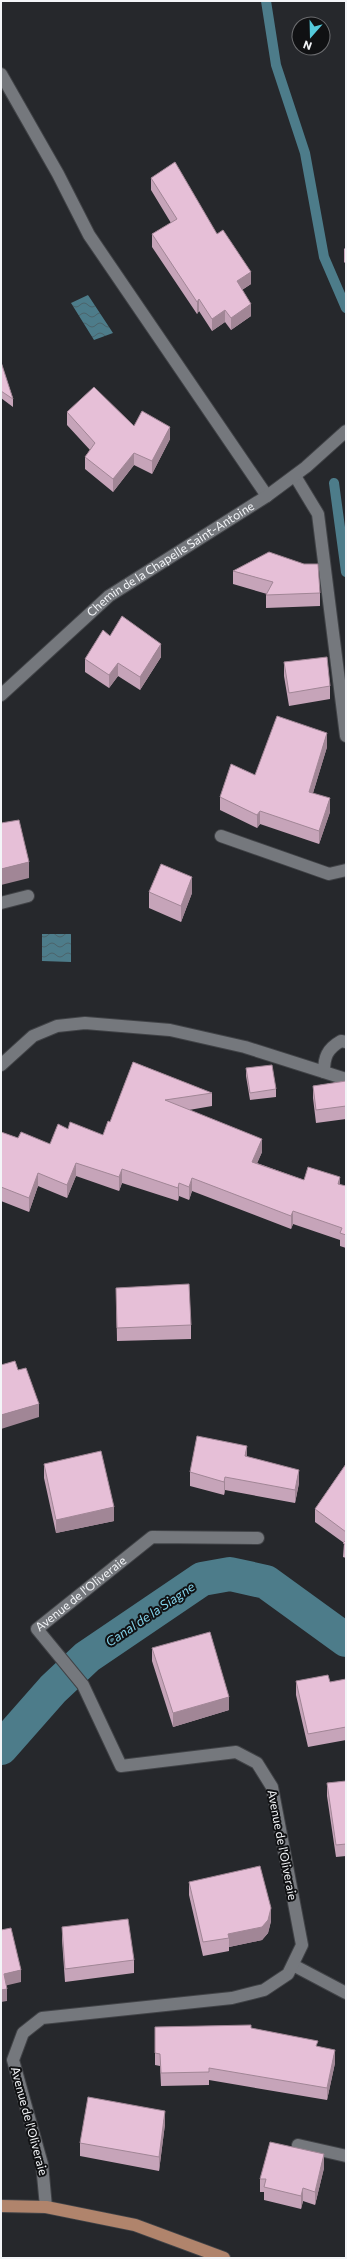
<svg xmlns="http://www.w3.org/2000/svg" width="347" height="2259" font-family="Commissioner,sans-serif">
<defs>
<pattern id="water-waves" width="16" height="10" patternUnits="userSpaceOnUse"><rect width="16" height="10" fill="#4d7c8a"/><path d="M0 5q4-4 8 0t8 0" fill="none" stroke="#4b636a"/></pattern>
</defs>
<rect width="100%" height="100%" fill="#26282c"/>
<!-- water -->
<path fill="url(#water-waves)" d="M 88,295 L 113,333 L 94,340 L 71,303 Z
M 42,934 L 71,934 L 71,962 L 42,961 Z"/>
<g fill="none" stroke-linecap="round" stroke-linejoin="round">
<!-- stream -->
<path stroke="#4d7c8a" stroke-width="10" d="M 266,1 L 276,65 L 305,153 L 324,257 L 346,308
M 334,483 L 346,572"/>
<!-- canal -->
<path stroke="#4d7c8a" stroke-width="34" d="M 1,1748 L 53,1689 L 87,1657 L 202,1579 L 230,1574 L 266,1582 L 346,1640"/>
<!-- minor casing -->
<g stroke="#414347" stroke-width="14">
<g id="minor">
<path d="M 1,74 L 58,174 L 89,235 L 267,496"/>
<path d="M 295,476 L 318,514 L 346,736"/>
<path id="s1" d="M 1,695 L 109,596 L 267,496 L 306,467 L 346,431"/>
<path d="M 221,836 L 329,874 L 346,870"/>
<path d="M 1,903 L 28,896"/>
<path d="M 1,1065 L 33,1036 L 57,1026 L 85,1023 L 170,1030 L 245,1047 L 346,1079"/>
<path d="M 324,1072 C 324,1057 327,1049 341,1041 L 346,1042"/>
<path d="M 293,1965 L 346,1993"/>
<path d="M 298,2145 L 346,2156"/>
<path id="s2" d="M 46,2207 L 42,2164 L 13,2060 L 23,2033 L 42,2018 L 232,1998 L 264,1990 L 288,1974 L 302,1945 L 272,1787 L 257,1763 L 236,1752 L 121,1766 L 83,1685 L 37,1629 L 152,1537 L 258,1538"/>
</g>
</g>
<!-- major casing -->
<g stroke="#414347" stroke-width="14">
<path id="major" d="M 1,2206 L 46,2207 L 135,2225 L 224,2258"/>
</g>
<!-- minor -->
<use href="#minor" stroke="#75787d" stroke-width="12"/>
<!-- major -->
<use href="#major" stroke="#b0846c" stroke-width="12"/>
</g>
<!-- wall -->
<path fill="#c6a4b9" d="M 151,178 L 217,234 L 251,284 L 242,290 L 251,316 L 231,330 L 225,322 L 212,331 L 199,311 L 197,314 L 152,247 L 152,234 L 171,223 L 151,190 Z
M 346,247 L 346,264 L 344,262 L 344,249 Z
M 1,362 L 13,399 L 13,407 L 1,398 Z
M 67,412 L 134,426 L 170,439 L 152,474 L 134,465 L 113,492 L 85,469 L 85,457 L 90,450 L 67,425 Z
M 233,571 L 320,593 L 320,606 L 266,608 L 266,595 L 267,594 L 233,584 Z
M 161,657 L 140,690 L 118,676 L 109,688 L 85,672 L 85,659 Z
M 284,662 L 330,686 L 330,699 L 289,706 L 284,676 Z
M 327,747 L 313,793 L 330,812 L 319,844 L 260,824 L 257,828 L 220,810 L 220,797 L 255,775 Z
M 149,892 L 192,893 L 181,922 L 149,908 Z
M 133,1062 L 212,1093 L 212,1106 L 189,1110 L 262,1152 L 257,1163 L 304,1180 L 340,1185 L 346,1186 L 346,1248 L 340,1246 L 340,1240 L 293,1224 L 291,1229 L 192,1191 L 189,1200 L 179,1196 L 178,1201 L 122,1183 L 119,1191 L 76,1176 L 67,1198 L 38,1186 L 29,1212 L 1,1201 L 1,1132 L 18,1138 L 50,1144 L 68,1129 L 103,1135 L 110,1122 Z
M 246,1068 L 276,1089 L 276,1097 L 250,1100 L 246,1076 Z
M 346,1081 L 346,1119 L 316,1123 L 313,1098 L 313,1086 Z
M 116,1288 L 191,1325 L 191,1339 L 117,1341 Z
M 247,1457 L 299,1483 L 295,1503 L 225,1490 L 224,1495 L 190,1486 L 190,1472 Z
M 44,1464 L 114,1521 L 56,1533 L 44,1478 Z
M 346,1464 L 346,1558 L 343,1557 L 344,1543 L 315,1522 L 315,1509 Z
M 152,1648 L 229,1710 L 173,1727 L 152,1661 Z
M 296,1681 L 330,1682 L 346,1682 L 346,1740 L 308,1747 L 296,1695 Z
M 346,1781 L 346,1856 L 336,1857 L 327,1796 L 327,1783 Z
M 189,1882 L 271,1921 L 268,1933 L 262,1940 L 229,1947 L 229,1951 L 203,1956 L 189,1895 Z
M 62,1927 L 134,1960 L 134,1973 L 65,1982 L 62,1940 Z
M 155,2027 L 251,2028 L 318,2047 L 335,2063 L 327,2100 L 209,2080 L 209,2085 L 161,2086 L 160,2066 L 155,2065 Z
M 165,2124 L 159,2171 L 80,2156 L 80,2143 Z
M 324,2168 L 315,2205 L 303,2201 L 301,2209 L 264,2200 L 264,2192 L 260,2192 L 260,2179 Z"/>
<!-- shaded-wall -->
<path fill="#a18696" d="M 251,272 L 251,284 L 237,293 L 237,281 Z
M 199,299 L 199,311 L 197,314 L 197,302 Z
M 251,304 L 251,316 L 231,330 L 231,318 Z
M 225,310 L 225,322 L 212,331 L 212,319 Z
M 170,427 L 170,439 L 152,474 L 152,461 Z
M 134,453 L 134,465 L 113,492 L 113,479 Z
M 161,644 L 161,657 L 140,690 L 140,677 Z
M 118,663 L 118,676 L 109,688 L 109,675 Z
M 327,733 L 327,747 L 309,806 L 309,792 Z
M 330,798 L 330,812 L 319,844 L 319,831 Z
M 260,811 L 260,824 L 257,828 L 257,815 Z
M 29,862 L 29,878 L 1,885 L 1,869 Z
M 192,877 L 192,893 L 181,922 L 181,906 Z
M 262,1139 L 262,1152 L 252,1175 L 252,1162 Z
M 76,1163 L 76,1176 L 67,1198 L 67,1185 Z
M 122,1169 L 122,1183 L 119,1191 L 119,1177 Z
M 38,1173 L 38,1186 L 29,1212 L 29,1198 Z
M 340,1177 L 340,1191 L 338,1184 Z
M 192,1178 L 192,1191 L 189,1200 L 189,1187 Z
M 179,1183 L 179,1196 L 178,1201 L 178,1188 Z
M 293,1211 L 293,1224 L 291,1229 L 291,1216 Z
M 39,1404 L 39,1417 L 1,1429 L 1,1415 Z
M 247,1446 L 247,1459 L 245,1456 Z
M 299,1470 L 299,1483 L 295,1503 L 295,1490 Z
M 225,1477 L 225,1490 L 224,1495 L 224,1482 Z
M 114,1507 L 114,1521 L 56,1533 L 56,1520 Z
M 229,1697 L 229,1710 L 173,1727 L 173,1713 Z
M 271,1908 L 271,1921 L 268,1933 L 262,1940 L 229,1947 L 229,1938 L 228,1934 Z
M 21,1970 L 21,1982 L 4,1986 L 4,1974 Z
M 7,1989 L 7,2001 L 1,2002 L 1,1990 Z
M 335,2050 L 335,2063 L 327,2100 L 327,2088 Z
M 165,2111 L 165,2124 L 159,2171 L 159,2157 Z
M 324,2154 L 324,2168 L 315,2205 L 315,2192 Z
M 303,2188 L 303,2201 L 301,2209 L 301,2196 Z"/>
<!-- building -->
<path fill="#e6bfd7" stroke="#a18696" d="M 175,162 L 217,234 L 223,230 L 251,272 L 237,281 L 251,304 L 231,318 L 225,310 L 212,319 L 199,299 L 197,302 L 152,234 L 177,219 L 151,178 Z
M 1,362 L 13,399 L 1,391 Z
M 94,387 L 134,426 L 142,411 L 170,427 L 152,461 L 134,453 L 113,479 L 85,457 L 95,443 L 67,412 Z
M 269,552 L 304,564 L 318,564 L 320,593 L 266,595 L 273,582 L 233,571 Z
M 122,616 L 161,644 L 140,677 L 118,663 L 109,675 L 85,659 L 103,630 L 110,636 Z
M 327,657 L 330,686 L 289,693 L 284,662 Z
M 277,716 L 327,733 L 309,792 L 330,798 L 319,831 L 260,811 L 257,815 L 220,797 L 231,764 L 255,775 Z
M 19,820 L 29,862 L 1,869 L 1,823 Z
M 161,864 L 192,877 L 181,906 L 149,892 Z
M 133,1062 L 212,1093 L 165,1100 L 262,1139 L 252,1162 L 304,1180 L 308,1167 L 340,1177 L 338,1184 L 346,1186 L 346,1235 L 340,1233 L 342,1228 L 293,1211 L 291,1216 L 192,1178 L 189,1187 L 179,1183 L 178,1188 L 122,1169 L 119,1177 L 76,1163 L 67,1185 L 38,1173 L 29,1198 L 1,1187 L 1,1132 L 18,1138 L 21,1132 L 50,1144 L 58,1124 L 68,1129 L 70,1122 L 103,1135 L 108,1121 L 110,1122 Z
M 272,1065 L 276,1089 L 250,1093 L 246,1068 Z
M 346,1081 L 346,1106 L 316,1110 L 313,1086 Z
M 189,1284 L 191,1325 L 117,1328 L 116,1288 Z
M 15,1361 L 18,1370 L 26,1368 L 39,1404 L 1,1415 L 1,1365 Z
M 197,1436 L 247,1446 L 245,1456 L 299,1470 L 295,1490 L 225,1477 L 224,1482 L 190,1472 Z
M 101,1451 L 114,1507 L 56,1520 L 44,1464 Z
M 346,1464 L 346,1532 L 315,1509 Z
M 346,1540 L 346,1545 L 343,1543 Z
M 210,1632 L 229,1697 L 173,1713 L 152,1648 Z
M 328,1675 L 330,1682 L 346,1679 L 346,1727 L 308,1734 L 296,1681 Z
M 346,1781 L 346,1844 L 336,1845 L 327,1783 Z
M 260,1866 L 271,1908 L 268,1920 L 262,1927 L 228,1934 L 229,1938 L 203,1942 L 189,1882 Z
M 128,1919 L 134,1960 L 65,1969 L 62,1927 Z
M 11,1928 L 21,1970 L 4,1974 L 7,1989 L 1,1990 L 1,1930 Z
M 251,2025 L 251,2028 L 318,2041 L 316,2046 L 335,2050 L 327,2088 L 209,2068 L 209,2072 L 161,2073 L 160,2054 L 155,2053 L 155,2027 Z
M 88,2097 L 165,2111 L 159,2157 L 80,2143 Z
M 270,2142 L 324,2154 L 315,2192 L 303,2188 L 301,2196 L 264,2187 L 266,2179 L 260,2179 Z"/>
<g text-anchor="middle" stroke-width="4" stroke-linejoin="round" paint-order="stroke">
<!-- street labels -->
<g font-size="12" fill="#f3f5f8" stroke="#101113">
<text dy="4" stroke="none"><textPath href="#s1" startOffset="218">Chemin de la Chapelle Saint-Antoine</textPath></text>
<text dy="4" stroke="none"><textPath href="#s2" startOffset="1036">Avenue de l'Oliveraie</textPath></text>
<text transform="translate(282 1845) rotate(79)" y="4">Avenue de l'Oliveraie</text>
<text transform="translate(29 2121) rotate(75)" y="4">Avenue de l'Oliveraie</text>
</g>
<!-- water labels -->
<g font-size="13" font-style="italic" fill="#81d1e8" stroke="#101113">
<text transform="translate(150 1614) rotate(-34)" y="5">Canal de la Siagne</text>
</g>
</g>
<!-- border -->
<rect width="347" height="2259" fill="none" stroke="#f3f5f8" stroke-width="4"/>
<!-- north arrow -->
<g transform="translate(311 36) rotate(200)"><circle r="19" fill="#101113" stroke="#6b6c6f"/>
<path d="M0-3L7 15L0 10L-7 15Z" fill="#54cadc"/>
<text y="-6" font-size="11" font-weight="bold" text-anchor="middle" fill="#f3f5f8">N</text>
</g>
</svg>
